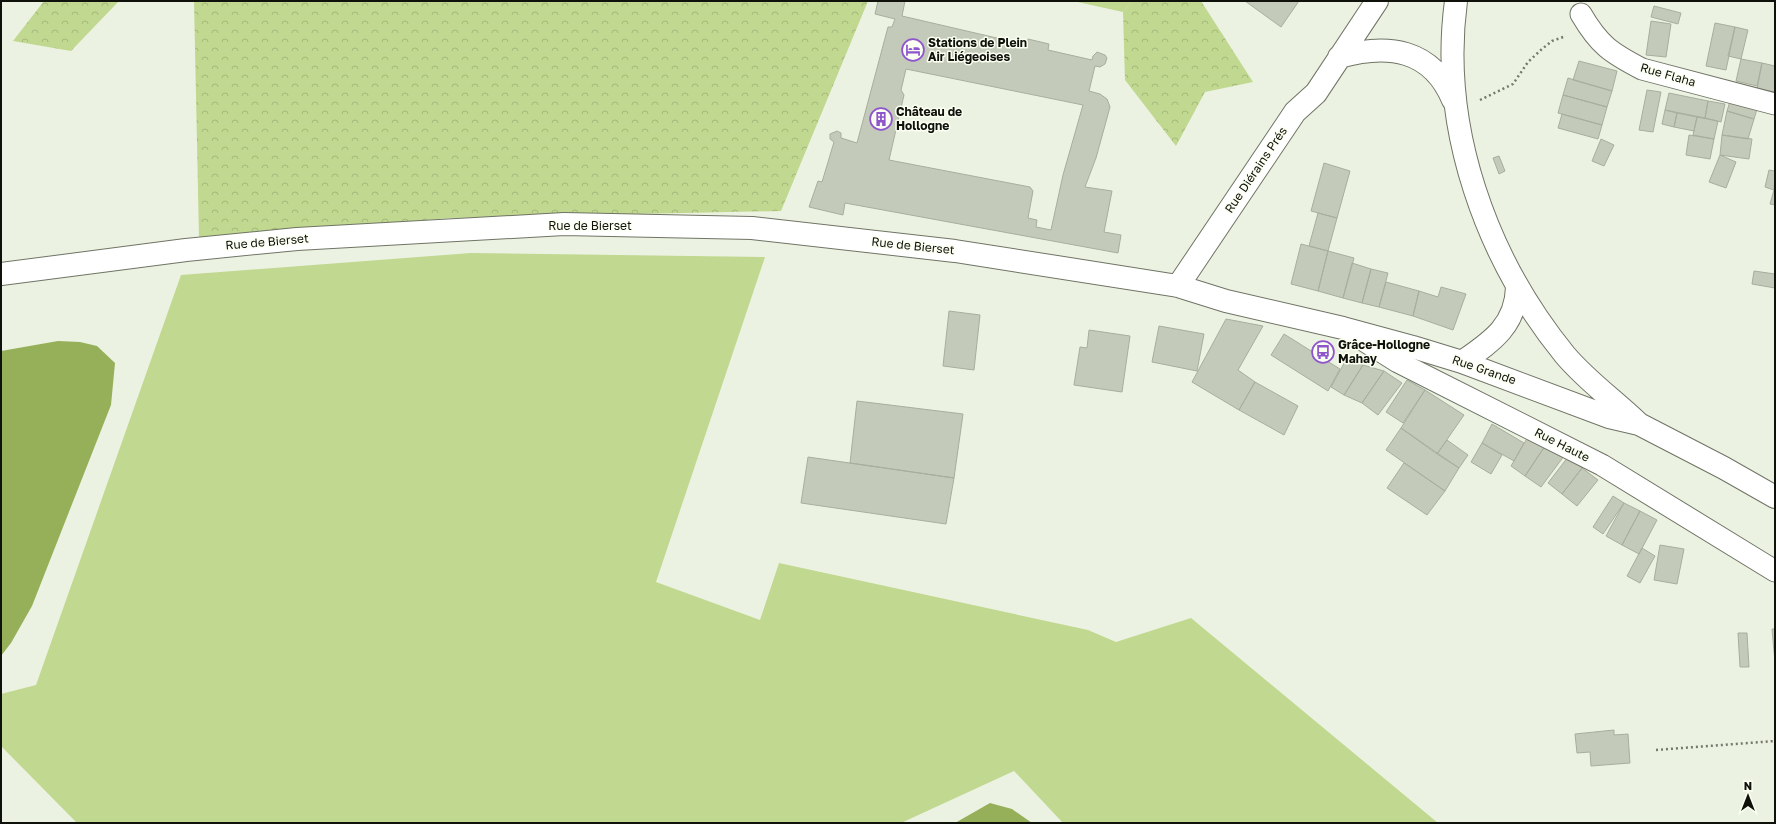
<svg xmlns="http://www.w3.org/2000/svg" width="1776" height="824" font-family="'Golos Text',sans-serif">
<defs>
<pattern id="forest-crowns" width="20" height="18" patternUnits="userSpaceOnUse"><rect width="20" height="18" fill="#c1d890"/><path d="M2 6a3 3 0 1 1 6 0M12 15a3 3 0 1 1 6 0" fill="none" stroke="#a5b87b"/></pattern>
</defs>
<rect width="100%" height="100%" fill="#ecf2e1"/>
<!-- grass -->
<path fill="#c1d890" d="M 1073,1 L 1132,1 L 1123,12 Z
M 471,253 L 765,257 L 656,582 L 760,620 L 779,563 L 1088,630 L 1116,642 L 1191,618 L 1438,823 L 1063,823 L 1014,771 L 901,823 L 77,823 L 1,746 L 1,694 L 36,685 L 181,275 Z"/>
<!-- forest -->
<path fill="url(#forest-crowns)" d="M 44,1 L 119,1 L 71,51 L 13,41 Z
M 194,1 L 868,1 L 781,211 L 450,218 L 199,238 Z
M 1132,1 L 1201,1 L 1253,82 L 1205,92 L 1176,146 L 1125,80 L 1123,12 Z"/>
<!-- water -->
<path fill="#96b05a" d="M 58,341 L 80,342 L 97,346 L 115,363 L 111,405 L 32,606 L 11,643 L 1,656 L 1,351 Z
M 990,803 L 1012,809 L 1032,823 L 955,823 Z"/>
<!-- building -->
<path fill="#c4cab9" stroke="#a8ae9e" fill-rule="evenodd" d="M 878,1 L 905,1 L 902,16 L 1027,45 L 1028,39 L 1049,44 L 1048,50 L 1092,60 L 1093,56 L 1097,52 L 1105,55 L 1107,58 L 1105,64 L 1100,67 L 1095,66 L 1089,91 L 1100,94 L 1107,99 L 1110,107 L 1096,158 L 1085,187 L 1112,191 L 1104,232 L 1121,235 L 1118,253 L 845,203 L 843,215 L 809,207 L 818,181 L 822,182 L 834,142 L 830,139 L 830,134 L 837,131 L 841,133 L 841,138 L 857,143 L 888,27 L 892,27 L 895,19 L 875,14 ZM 906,69 L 1083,105 L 1063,175 L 1051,230 L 1036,227 L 1037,220 L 1028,218 L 1033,191 L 1030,187 L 889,160 L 904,95 L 901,90 Z
M 1245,1 L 1299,1 L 1281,27 Z
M 1654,6 L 1681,13 L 1678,24 L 1651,17 Z
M 1651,21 L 1671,24 L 1666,57 L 1646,55 Z
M 1715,23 L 1735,27 L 1726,70 L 1706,66 Z
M 1735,27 L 1748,30 L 1741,59 L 1728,56 Z
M 1741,59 L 1762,63 L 1757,86 L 1736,81 Z
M 1579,61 L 1617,71 L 1612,91 L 1573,80 Z
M 1762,63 L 1775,66 L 1775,92 L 1757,89 Z
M 1568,78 L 1612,91 L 1607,107 L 1563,95 Z
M 1647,90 L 1661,92 L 1653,132 L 1639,130 Z
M 1669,93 L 1708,101 L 1705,118 L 1665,110 Z
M 1563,95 L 1607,107 L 1602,125 L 1558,113 Z
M 1731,98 L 1758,106 L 1754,119 L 1727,111 Z
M 1708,101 L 1725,104 L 1721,122 L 1705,118 Z
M 1665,110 L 1677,113 L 1674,127 L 1662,124 Z
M 1727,111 L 1754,119 L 1748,139 L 1722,135 Z
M 1677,113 L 1697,117 L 1694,131 L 1674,127 Z
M 1562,114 L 1602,125 L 1598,139 L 1558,128 Z
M 1697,117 L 1718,121 L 1714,139 L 1693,135 Z
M 1689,135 L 1714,139 L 1710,159 L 1686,155 Z
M 1722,135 L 1752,139 L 1749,159 L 1720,155 Z
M 1601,139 L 1614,145 L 1604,166 L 1592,161 Z
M 1720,155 L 1736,162 L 1726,188 L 1709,182 Z
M 1499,156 L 1505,171 L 1499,174 L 1493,158 Z
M 1324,163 L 1350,171 L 1337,218 L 1311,211 Z
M 1769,170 L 1775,171 L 1774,190 L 1765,187 Z
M 1774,190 L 1775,190 L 1775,205 L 1770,204 Z
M 1318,213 L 1337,218 L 1328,251 L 1309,246 Z
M 1301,244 L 1328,251 L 1318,291 L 1291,284 Z
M 1328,251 L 1354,258 L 1343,298 L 1318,291 Z
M 1352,263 L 1371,269 L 1362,303 L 1343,298 Z
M 1371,269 L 1388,273 L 1379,307 L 1362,303 Z
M 1754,271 L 1775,274 L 1775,288 L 1752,284 Z
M 1386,282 L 1419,291 L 1413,316 L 1379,307 Z
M 1441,287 L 1466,294 L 1453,330 L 1413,316 L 1419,291 L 1438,297 Z
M 949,311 L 980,315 L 974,370 L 943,366 Z
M 1226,319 L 1263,326 L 1238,370 L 1255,382 L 1239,410 L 1192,382 Z
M 1159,326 L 1204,334 L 1197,371 L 1152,362 Z
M 1089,330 L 1130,336 L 1122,392 L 1074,385 L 1080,347 L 1087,348 Z
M 1284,334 L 1340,369 L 1328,391 L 1271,355 Z
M 1347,358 L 1363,365 L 1344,395 L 1331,387 Z
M 1363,365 L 1384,371 L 1362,403 L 1344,395 Z
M 1384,371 L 1402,383 L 1378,415 L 1362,403 Z
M 1407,380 L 1425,390 L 1403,423 L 1386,412 Z
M 1255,382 L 1298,406 L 1284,435 L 1239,410 Z
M 1425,390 L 1464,415 L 1437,454 L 1401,428 Z
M 857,401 L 963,414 L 954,478 L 850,463 Z
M 1492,424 L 1524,443 L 1514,461 L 1482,443 Z
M 1401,428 L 1459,468 L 1445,491 L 1386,450 Z
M 1529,435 L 1545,446 L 1525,476 L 1511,466 Z
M 1447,440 L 1468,455 L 1459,468 L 1437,454 Z
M 1482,443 L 1502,455 L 1491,474 L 1471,462 Z
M 1545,446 L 1564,456 L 1541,487 L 1525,476 Z
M 808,457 L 954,478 L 946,524 L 801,503 Z
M 1568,457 L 1582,468 L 1562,494 L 1548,483 Z
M 1404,463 L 1445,491 L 1427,515 L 1387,488 Z
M 1582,468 L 1598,480 L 1577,506 L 1562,494 Z
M 1613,496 L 1624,503 L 1603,534 L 1593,527 Z
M 1624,503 L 1640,511 L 1622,545 L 1606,536 Z
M 1640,511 L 1657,520 L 1639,554 L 1622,545 Z
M 1660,545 L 1684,549 L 1677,584 L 1654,580 Z
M 1642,548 L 1655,556 L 1640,583 L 1627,576 Z
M 1772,629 L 1775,629 L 1775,662 Z
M 1738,633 L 1747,633 L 1749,667 L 1740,667 Z
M 1614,730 L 1614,735 L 1628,734 L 1630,763 L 1591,766 L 1590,752 L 1577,753 L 1575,734 Z"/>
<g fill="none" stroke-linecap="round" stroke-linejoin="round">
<!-- street casing -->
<g stroke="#6f7465" stroke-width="23">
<path id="street" d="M 1581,14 C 1599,45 1611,53 1642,69 L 1775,104
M 1352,333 L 1398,362 L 1602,465 L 1775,571"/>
</g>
<!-- secondary casing -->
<g stroke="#6f7465" stroke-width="24">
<path id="secondary" d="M 1456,1 C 1439,127 1486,258 1565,355 C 1587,381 1614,400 1638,423
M 1339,57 C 1388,43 1432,49 1453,100
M 1,274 L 186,250 L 297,239 L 564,224 L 752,228 L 955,251 L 1178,286 L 1226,301 L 1343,328 L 1413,347 L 1462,362 L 1609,417 L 1639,424 L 1724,468 L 1775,497
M 1178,286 L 1295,112 L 1316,93 L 1377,1
M 1462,362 C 1491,342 1516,326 1517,287"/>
</g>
<!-- path -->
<path stroke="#74786d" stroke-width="2.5" stroke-dasharray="2 3" stroke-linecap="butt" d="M 1480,100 L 1513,84 L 1528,62 L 1542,49 L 1552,41 L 1566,36
M 1656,750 L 1775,741"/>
<!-- street -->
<use href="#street" stroke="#fff" stroke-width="21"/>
<!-- secondary -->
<use href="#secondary" stroke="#fff" stroke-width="22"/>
</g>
<!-- icons -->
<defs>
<g id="hotel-ring" transform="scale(1.15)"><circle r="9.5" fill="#fafff1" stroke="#8e55cd" stroke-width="1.5"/><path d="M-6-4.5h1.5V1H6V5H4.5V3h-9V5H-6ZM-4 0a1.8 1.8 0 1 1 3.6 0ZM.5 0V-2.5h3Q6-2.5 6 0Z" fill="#8e55cd"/></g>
<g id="building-ring" transform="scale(1.15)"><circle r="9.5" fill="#fafff1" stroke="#8e55cd" stroke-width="1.5"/><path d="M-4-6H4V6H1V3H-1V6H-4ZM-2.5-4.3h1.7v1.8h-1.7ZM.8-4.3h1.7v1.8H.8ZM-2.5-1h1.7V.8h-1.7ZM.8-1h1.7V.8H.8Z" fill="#8e55cd"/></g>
<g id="bus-ring" transform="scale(1.15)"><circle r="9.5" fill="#fafff1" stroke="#8e55cd" stroke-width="1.5"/><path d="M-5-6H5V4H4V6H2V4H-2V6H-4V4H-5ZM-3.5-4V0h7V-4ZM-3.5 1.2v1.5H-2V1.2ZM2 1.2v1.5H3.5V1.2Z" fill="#8e55cd"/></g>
</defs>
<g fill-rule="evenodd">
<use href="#hotel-ring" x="913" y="50"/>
<use href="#building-ring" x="881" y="119"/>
<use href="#bus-ring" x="1323" y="352"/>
</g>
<g text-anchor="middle" stroke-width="3" stroke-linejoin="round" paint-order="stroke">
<!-- poi labels -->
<g font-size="12" font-weight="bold" fill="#0f110b" stroke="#fafff1" text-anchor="start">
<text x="928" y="47">Stations de Plein<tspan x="928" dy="14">Air Liégeoises</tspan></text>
<text x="896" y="116">Château de<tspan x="896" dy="14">Hollogne</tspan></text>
<text x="1338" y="349">Grâce-Hollogne<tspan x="1338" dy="14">Mahay</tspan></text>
</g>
<!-- street labels -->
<g font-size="12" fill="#0f110b" stroke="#fafff1">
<text transform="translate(1668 75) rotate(16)" y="4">Rue Flaha</text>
<text transform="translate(1256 170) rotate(-56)" y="4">Rue Diérains Prés</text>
<text x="590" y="230">Rue de Bierset</text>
<text transform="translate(267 242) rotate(-5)" y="4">Rue de Bierset</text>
<text transform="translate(913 246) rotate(6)" y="4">Rue de Bierset</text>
<text transform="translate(1484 370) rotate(19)" y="4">Rue Grande</text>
<text transform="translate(1562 445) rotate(27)" y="4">Rue Haute</text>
</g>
</g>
<!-- border -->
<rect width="1776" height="824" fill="none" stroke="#0f110b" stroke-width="4"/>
<!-- north arrow -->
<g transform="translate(1748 796)" stroke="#fafff1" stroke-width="3" paint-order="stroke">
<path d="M0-3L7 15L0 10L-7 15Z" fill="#0f110b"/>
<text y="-6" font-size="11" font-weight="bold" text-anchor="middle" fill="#0f110b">N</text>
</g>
</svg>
